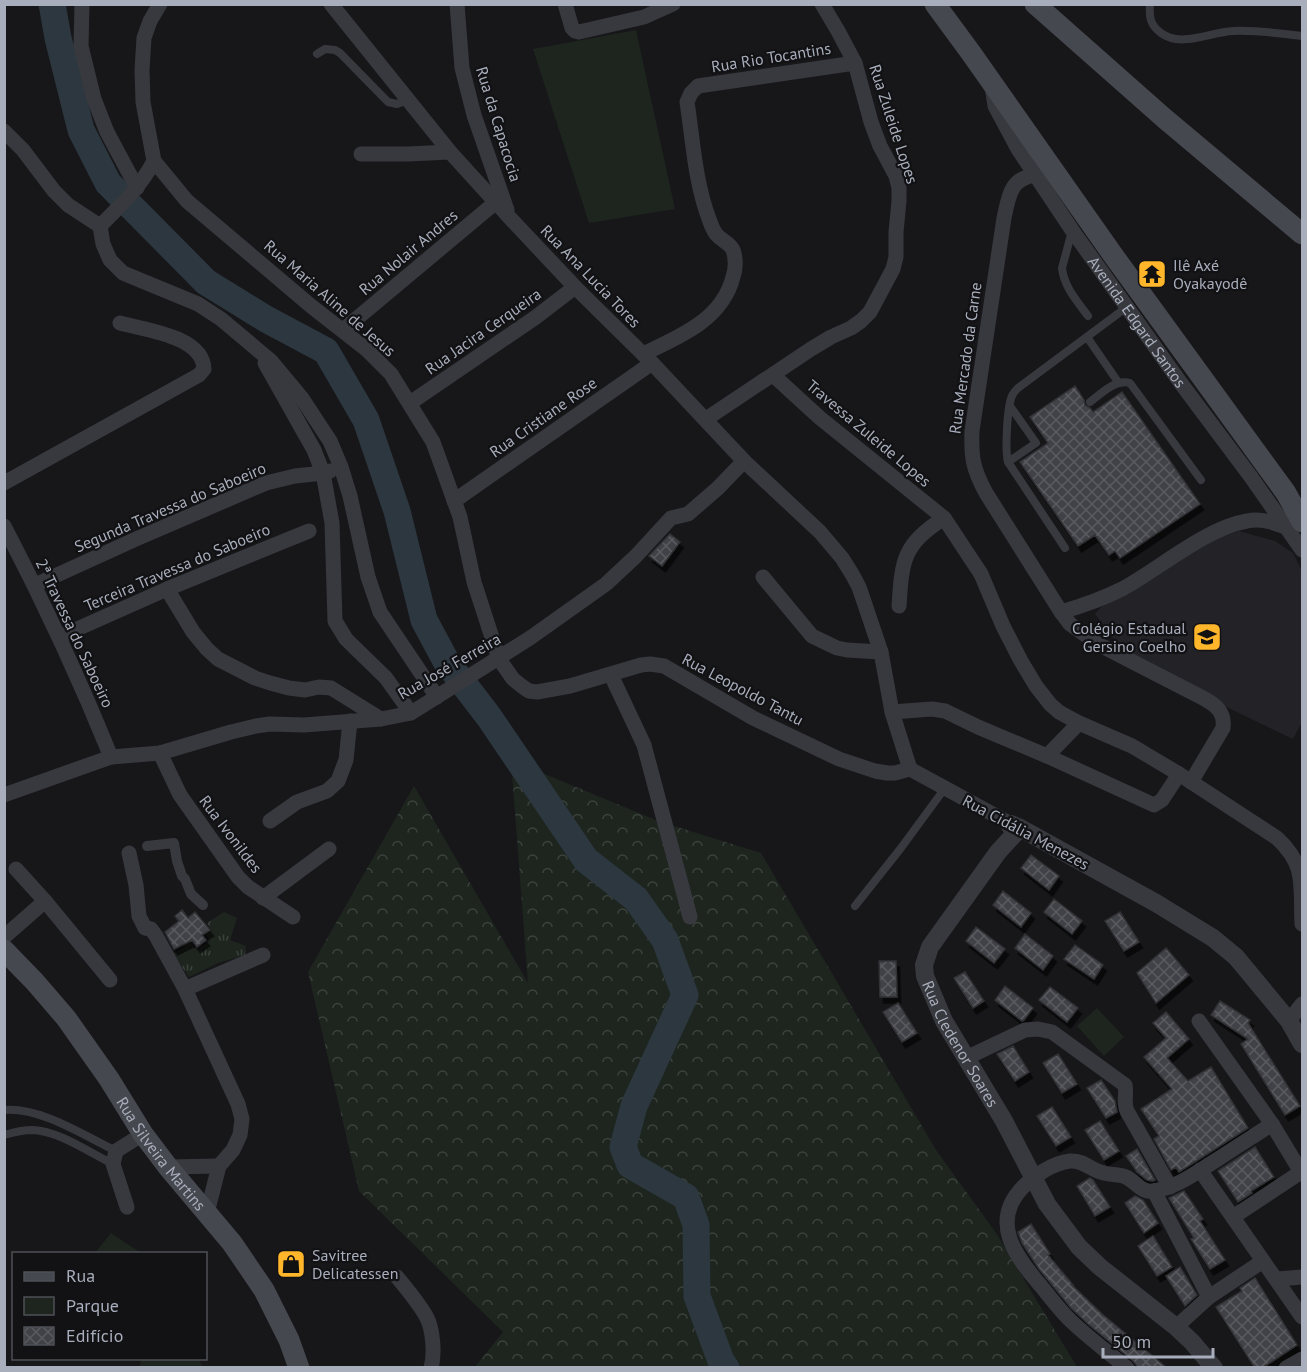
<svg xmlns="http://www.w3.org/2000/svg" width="1307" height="1372" font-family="'PT Sans',sans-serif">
<defs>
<pattern id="grass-tufts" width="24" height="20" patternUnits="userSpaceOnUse" patternTransform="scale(1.5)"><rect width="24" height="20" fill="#1d251e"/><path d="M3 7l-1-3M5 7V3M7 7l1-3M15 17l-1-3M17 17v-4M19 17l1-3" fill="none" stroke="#3b423d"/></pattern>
<pattern id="forest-crowns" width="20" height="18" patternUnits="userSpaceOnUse" patternTransform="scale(1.5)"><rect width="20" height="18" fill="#1d251e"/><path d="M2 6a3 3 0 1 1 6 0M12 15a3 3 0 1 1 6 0" fill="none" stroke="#3b423d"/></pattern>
<pattern id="building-cross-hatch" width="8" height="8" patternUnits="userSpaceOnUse" patternTransform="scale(1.5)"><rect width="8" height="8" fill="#414247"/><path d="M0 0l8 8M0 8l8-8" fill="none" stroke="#5a5b60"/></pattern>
<filter id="shadow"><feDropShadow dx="3.5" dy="6" stdDeviation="0" flood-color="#0009"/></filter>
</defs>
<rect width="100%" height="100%" fill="#17171a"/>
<!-- built -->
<path fill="#232327" d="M 1239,531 L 1275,541 L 1293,553 L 1302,571 L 1302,722 L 1293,739 L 1129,660 L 1095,614 L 1102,606 L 1201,543 Z"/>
<!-- grass -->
<path fill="url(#grass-tufts)" d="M 224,912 L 237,918 L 230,940 L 246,946 L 245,955 L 218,963 L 189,977 L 173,954 L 185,947 L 185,944 L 189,941 L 197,949 L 210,941 L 206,935 L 212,931 L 207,923 Z"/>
<!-- forest -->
<path fill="url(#forest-crowns)" d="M 511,760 L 658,821 L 761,853 L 936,1150 L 996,1233 L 1077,1367 L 475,1367 L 503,1332 L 359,1191 L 308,972 L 414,786 L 528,983 Z
M 141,1359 L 199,1359 L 202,1367 L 140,1367 Z"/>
<!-- park -->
<path fill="#1d251e" d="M 636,30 L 675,209 L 589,223 L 533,49 Z
M 1097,1008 L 1124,1037 L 1104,1056 L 1077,1026 Z
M 111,1233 L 141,1253 L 95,1253 Z"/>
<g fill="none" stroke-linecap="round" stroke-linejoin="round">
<!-- river -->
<path stroke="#2c373f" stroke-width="27" d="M 52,4 L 58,38 L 81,130 L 108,183 L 206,282 L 266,319 L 326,351 L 366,420 L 397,511 L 424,620 L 446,661 L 489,717 L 586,860 L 636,899 L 665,940 L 685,995 L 634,1106 L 623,1147 L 630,1165 L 686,1197 L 696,1225 L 697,1296 L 721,1361 L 726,1368"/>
</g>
<!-- building -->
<path fill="url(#building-cross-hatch)" stroke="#313136" stroke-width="1.5" filter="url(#shadow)" d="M 1075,386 L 1084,400 L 1085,405 L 1090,408 L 1093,412 L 1122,392 L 1200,504 L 1120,558 L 1115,551 L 1109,555 L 1095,535 L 1078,546 L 1020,462 L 1048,443 L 1030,417 Z
M 670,534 L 680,542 L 662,566 L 649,556 Z
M 1031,855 L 1059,876 L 1049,890 L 1021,868 Z
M 1003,891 L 1031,913 L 1021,927 L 993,905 Z
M 1054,899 L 1082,921 L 1072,934 L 1044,912 Z
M 182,910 L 188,918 L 195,912 L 210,930 L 202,935 L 206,940 L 197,947 L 192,940 L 174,949 L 165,932 L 179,921 L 175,916 Z
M 1120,912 L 1139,942 L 1124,951 L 1105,921 Z
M 976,927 L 1005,949 L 994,963 L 966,941 Z
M 1025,934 L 1053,956 L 1043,970 L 1015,948 Z
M 1075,945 L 1103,965 L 1094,979 L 1064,959 Z
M 1166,948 L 1189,975 L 1156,1003 L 1137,973 Z
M 879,961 L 896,961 L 897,997 L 880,997 Z
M 965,972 L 984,1001 L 973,1008 L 954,978 Z
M 1005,986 L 1033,1008 L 1024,1020 L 1022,1021 L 995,1000 Z
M 1050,987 L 1078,1008 L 1067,1022 L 1039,1000 Z
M 1220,1001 L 1250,1020 L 1248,1023 L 1300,1106 L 1285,1115 L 1241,1044 L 1248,1039 L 1211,1015 Z
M 898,1003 L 917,1033 L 902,1042 L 883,1012 Z
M 1166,1012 L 1189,1039 L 1167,1058 L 1188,1081 L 1211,1067 L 1248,1128 L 1179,1172 L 1176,1167 L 1171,1170 L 1154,1139 L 1159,1136 L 1141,1109 L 1172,1089 L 1144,1057 L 1166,1038 L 1153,1023 Z
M 1013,1046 L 1029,1072 L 1015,1081 L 997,1054 Z
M 1058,1054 L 1077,1084 L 1062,1093 L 1043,1063 Z
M 1101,1080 L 1115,1101 L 1117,1112 L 1106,1118 L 1087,1088 Z
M 1052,1107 L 1071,1137 L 1056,1146 L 1037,1116 Z
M 1100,1121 L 1119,1151 L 1104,1160 L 1085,1130 Z
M 1255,1147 L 1274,1177 L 1251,1191 L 1252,1193 L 1238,1202 L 1218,1171 Z
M 1137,1149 L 1155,1180 L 1153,1181 L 1147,1180 L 1137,1172 L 1126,1156 Z
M 1090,1178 L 1093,1180 L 1110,1207 L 1095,1216 L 1077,1186 Z
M 1184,1191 L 1203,1219 L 1200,1221 L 1225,1260 L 1210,1269 L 1191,1239 L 1194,1238 L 1169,1198 Z
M 1135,1196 L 1143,1200 L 1158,1223 L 1144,1233 L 1125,1203 Z
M 1031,1224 L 1050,1254 L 1048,1255 L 1073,1285 L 1072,1285 L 1102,1314 L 1167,1368 L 1139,1368 L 1133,1361 L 1088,1324 L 1071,1308 L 1039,1269 L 1022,1243 L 1018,1232 Z
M 1153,1236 L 1172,1267 L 1157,1276 L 1138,1246 Z
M 1180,1267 L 1197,1295 L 1185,1306 L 1166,1276 Z
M 1255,1278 L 1297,1345 L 1262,1368 L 1255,1368 L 1216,1307 L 1242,1291 L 1240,1288 Z"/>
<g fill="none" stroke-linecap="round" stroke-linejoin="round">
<!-- service -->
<path stroke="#38393f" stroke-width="8" d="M 1150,4 C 1149,17 1150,25 1161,33 C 1181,48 1210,32 1233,31 C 1256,30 1279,33 1302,36
M 317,54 L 325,49 L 335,50 L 340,53 L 388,102 L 397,104 L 407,100
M 1072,231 L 1062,268 C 1064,287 1077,301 1088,316
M 1087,337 L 1118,382
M 1090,402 C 1102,393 1115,379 1130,383 L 1201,480
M 1008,462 L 1036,443 L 1010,406
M 1065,548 L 1008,462 C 1005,451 1007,407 1012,396 C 1013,393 1016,390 1018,388 L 1127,307
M 855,906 L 901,848 L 945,788
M 4,1110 C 41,1107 83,1135 116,1151
M 4,1135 C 14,1132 23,1130 33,1130 C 59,1131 90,1153 113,1164"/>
<!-- pedestrian -->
<path stroke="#38393f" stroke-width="10" d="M 147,846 L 174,843 L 177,861 L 182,876 L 185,879 L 191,894 L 203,905"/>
<!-- minor -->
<g stroke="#38393f" stroke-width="15">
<path d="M 82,4 L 81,46 L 94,99 L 107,132 L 137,188"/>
<path d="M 160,4 L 150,21 L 144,38 L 142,70 L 143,102 L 154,161 L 187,201 L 311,306 L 366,349 L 391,374 L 433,442 L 460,517 L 474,582 L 499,659 L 513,679 L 523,687 L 529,691 L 537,692 L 570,686 L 641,665 L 650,664 L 664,666 L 753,718 L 839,759 L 875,771 L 887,773 L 895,773 L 910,769"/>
<path d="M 331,4 L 450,152 L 510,218 L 575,287 L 652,363 L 744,461 L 820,532 L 842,558 L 852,574 L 859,587 L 881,652 L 892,712 L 910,769 L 1011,824"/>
<path d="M 457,4 L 462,68 L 474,115 L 507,210"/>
<path d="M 565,4 L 572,28 L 575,31 L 579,32 L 644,17 L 673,4"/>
<path id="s1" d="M 992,86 L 995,106 L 1018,149 L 1072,230 L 1180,382 L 1251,477 L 1302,550"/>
<path d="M 4,131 L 23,150 L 54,191 L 68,205 L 100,226"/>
<path d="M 361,154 L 408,154 L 450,152"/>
<path d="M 154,161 C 141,186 120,206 100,226 L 103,244 L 110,260 L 123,273 L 198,304 L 221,319 L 271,361 L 301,397 L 330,441 L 341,467 L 350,496 L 368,577 L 380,612 L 437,697"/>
<path d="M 1036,175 C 1010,178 1009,196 1004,218 L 972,431 C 971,458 973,469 986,493 L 1061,612 L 1070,624 L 1098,644 L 1203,698 C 1216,705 1225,712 1223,728 L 1191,782"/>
<path d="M 343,330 L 496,202"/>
<path d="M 643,354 C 679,337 722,320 733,277 C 736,269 736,258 733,250 C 730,243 722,241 717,235 C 713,231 711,224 709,219 C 695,182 693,141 687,102 L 691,93 L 698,86 L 855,63"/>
<path d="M 265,363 L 314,450 L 323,473 L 332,523 L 335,621 L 346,639 L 386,678 L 411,713"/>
<path d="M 773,375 L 820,418 L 944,518 L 981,574 L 1003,626 L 1021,661 L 1036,686 L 1050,704 L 1059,712 L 1079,723 L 1132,746 L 1179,774 L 1277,838 C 1307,866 1300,885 1302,924"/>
<path d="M 410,403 L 536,317 L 575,287"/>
<path d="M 706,419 L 811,349 L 831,337 L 851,328 L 861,321 L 870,312 L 893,269 L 896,257 L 896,232 L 899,201 L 899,188 L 896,176 L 880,146 L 871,122 L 855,63 L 838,31 L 822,4"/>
<path d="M 4,483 L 199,375 L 204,369 C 203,336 145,330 120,323"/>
<path d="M 454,501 L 652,363"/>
<path d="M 4,526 C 43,601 79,678 111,757"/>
<path d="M 763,577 L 812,636 L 837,648 L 847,650 L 881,652"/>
<path d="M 35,585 L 136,539 L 266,483 L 295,476 L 323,473 L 330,471"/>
<path d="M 167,589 L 193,632 L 207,649 L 218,659 L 255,678 L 270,683 L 289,688 L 305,690 L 319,687 L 331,688 L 381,719"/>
<path d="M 899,606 C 902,559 903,545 944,518"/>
<path d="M 1061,612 C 1082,606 1102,599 1122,589 C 1159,569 1206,528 1247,521 C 1262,518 1275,523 1288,528"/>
<path d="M 59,637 L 167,589 L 309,531"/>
<path d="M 611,675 L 644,745 L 690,917"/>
<path d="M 892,712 L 932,709 L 945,711 L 978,727 L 1047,756 L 1079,723"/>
<path d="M 160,753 L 180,795 L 238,877 L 248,887 L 293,917"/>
<path d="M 1047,756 L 1154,805 L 1162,800 L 1179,774"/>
<path d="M 4,795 L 111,757 L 160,753 L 231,732 L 256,726 L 270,724 L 304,725 L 381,719 L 411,713 L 530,638 L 606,584 L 636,556 L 671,518 L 688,514 L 718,488 L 744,461"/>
<path d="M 270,821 L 297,802 L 327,791 L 338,781 L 346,760 L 350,721"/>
<path d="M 129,853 L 136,885 L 139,916 L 145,928 L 151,929 L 156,936 L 185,989 L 238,1104 L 242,1119 L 240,1135 L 233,1150 L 219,1166 L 207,1213"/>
<path d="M 16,869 L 45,901 L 110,980"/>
<path d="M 263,898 L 329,849"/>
<path d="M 4,937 L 45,901"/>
<path d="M 185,989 L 263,955"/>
<path d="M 1199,1021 L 1272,1124 L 1301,1172 L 1233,1217"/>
<path d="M 1289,1021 L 1302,1004"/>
<path d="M 966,1058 L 1025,1030 L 1038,1029 L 1052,1032 L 1125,1085 C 1127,1094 1123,1102 1127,1111 L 1170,1187"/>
<path d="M 168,1167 L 219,1166"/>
<path d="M 1200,1170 L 1302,1317"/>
<path d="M 1154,1191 L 1209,1297"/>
<path d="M 127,1207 L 113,1164 L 116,1151 L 143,1134"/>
<path d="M 397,1277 C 407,1289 418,1302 426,1316 C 433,1328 435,1354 431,1368"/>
<path d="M 1277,1279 L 1302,1277"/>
<path d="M 1176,1327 L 1209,1297 L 1263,1261"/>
<path d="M 1127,1368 C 1107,1351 1086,1336 1068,1318 C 1058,1308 1050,1297 1041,1286 C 1016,1257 989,1222 1023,1187 C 1035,1175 1053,1163 1070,1161 C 1084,1160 1092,1171 1104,1173 C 1112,1175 1119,1174 1126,1177 C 1136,1182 1142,1193 1153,1191 C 1177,1188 1198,1171 1218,1159 C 1236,1147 1254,1136 1272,1124"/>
<path d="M 1286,1368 L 1302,1359"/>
</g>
<!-- tertiary -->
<g stroke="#38393f" stroke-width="18">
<path d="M 1010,826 L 1011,824 L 1020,828 L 1156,903 L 1213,938 L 1236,957 L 1289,1021 L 1302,1044"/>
<path id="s2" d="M 1020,828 L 998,852 L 930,947 L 924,965 L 925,976 L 944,1021 L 1004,1121 L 1047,1204 L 1079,1247 L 1100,1267 L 1176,1327 L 1192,1342 L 1214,1368"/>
</g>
<!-- secondary -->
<g stroke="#46484f" stroke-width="21">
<path d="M 935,4 L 971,53 L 1113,255 L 1286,493 L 1302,522"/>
<path d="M 1035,4 L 1164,118 L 1302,234"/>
<path id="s3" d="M 4,950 L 35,982 L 66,1018 L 109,1079 L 143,1134 L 168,1167 L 232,1243 L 264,1290 L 289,1340 L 299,1368"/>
</g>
</g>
<!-- icons -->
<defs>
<g id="temple-square" transform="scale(1.5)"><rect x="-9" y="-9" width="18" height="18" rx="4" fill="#ffb62a" stroke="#121215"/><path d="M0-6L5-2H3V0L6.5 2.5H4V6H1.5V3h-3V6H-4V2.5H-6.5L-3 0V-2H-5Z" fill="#111"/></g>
<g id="school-square" transform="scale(1.5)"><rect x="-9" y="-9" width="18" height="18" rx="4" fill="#ffb62a" stroke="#121215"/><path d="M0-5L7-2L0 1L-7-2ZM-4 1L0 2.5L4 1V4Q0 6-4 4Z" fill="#111"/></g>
<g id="shop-square" transform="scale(1.5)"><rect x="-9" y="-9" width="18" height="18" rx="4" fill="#ffb62a" stroke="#121215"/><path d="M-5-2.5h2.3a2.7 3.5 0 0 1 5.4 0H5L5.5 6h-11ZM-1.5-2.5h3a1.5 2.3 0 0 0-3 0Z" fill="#111"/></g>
</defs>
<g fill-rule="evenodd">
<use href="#temple-square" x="1152" y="274"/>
<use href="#school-square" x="1207" y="637"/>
<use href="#shop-square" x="291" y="1264"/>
</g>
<g text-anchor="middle" stroke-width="4.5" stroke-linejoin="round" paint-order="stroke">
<!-- street labels -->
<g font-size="16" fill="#a8aebb" stroke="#121215">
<text transform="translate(771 57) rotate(-9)" y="6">Rua Rio Tocantins</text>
<text transform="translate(499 124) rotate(73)" y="6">Rua da Capacocia</text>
<text transform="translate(894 124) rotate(72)" y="6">Rua Zuleide Lopes</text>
<text transform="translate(408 252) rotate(-40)" y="6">Rua Nolair Andres</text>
<text transform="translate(591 276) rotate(46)" y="6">Rua Ana Lucia Tores</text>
<text transform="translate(330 298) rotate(41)" y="6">Rua Maria Aline de Jesus</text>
<text dy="6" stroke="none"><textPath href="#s1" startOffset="279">Avenida Edgard Santos</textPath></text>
<text transform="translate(483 331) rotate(-35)" y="6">Rua Jacira Cerqueira</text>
<text transform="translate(965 358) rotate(-82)" y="6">Rua Mercado da Carne</text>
<text transform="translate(543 417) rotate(-35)" y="6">Rua Cristiane Rose</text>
<text transform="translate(869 433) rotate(40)" y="6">Travessa Zuleide Lopes</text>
<text transform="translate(170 507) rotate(-23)" y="6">Segunda Travessa do Saboeiro</text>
<text transform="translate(177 567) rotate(-23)" y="6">Terceira Travessa do Saboeiro</text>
<text transform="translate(75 633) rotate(65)" y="6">2ª Travessa do Saboeiro</text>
<text transform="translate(449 666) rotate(-30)" y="6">Rua José Ferreira</text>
<text transform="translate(743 689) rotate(28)" y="6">Rua Leopoldo Tantu</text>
<text transform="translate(1026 832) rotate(28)" y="6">Rua Cidália Menezes</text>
<text transform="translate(231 834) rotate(53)" y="6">Rua Ivonildes</text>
<text dy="6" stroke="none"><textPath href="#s2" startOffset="256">Rua Cledenor Soares</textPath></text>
<text dy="6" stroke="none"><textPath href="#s3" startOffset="258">Rua Silveira Martins</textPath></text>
</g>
<!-- poi labels -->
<g font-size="16" fill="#a8aebb" stroke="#121215" text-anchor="start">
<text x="1173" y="271">Ilê Axé<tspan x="1173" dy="18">Oyakayodê</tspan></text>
<text x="1186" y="634" text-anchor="end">Colégio Estadual<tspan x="1186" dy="18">Gersino Coelho</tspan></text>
<text x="312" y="1261">Savitree<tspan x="312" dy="18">Delicatessen</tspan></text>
</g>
</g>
<!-- border -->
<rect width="1307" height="1372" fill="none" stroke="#a8aebb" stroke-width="12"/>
<!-- legend -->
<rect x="12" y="1252" width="195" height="108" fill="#121215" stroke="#4e5057" stroke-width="1.5"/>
<rect x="24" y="1272" width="30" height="9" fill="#46484f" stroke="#4e5057" stroke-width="1.5"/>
<text x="66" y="1282" font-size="18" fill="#a8aebb">Rua</text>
<rect x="24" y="1297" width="30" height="18" fill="#1d251e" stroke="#4e5057" stroke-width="1.5"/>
<text x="66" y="1312" font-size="18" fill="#a8aebb">Parque</text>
<rect x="24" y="1327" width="30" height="18" fill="url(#building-cross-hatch)" stroke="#4e5057" stroke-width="1.5"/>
<text x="66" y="1342" font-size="18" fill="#a8aebb">Edifício</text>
<!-- scale -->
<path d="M1103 1348v9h110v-9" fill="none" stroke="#a8aebb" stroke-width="3"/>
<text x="1112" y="1348" font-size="18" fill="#a8aebb" stroke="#121215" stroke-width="4.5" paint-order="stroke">50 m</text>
</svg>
